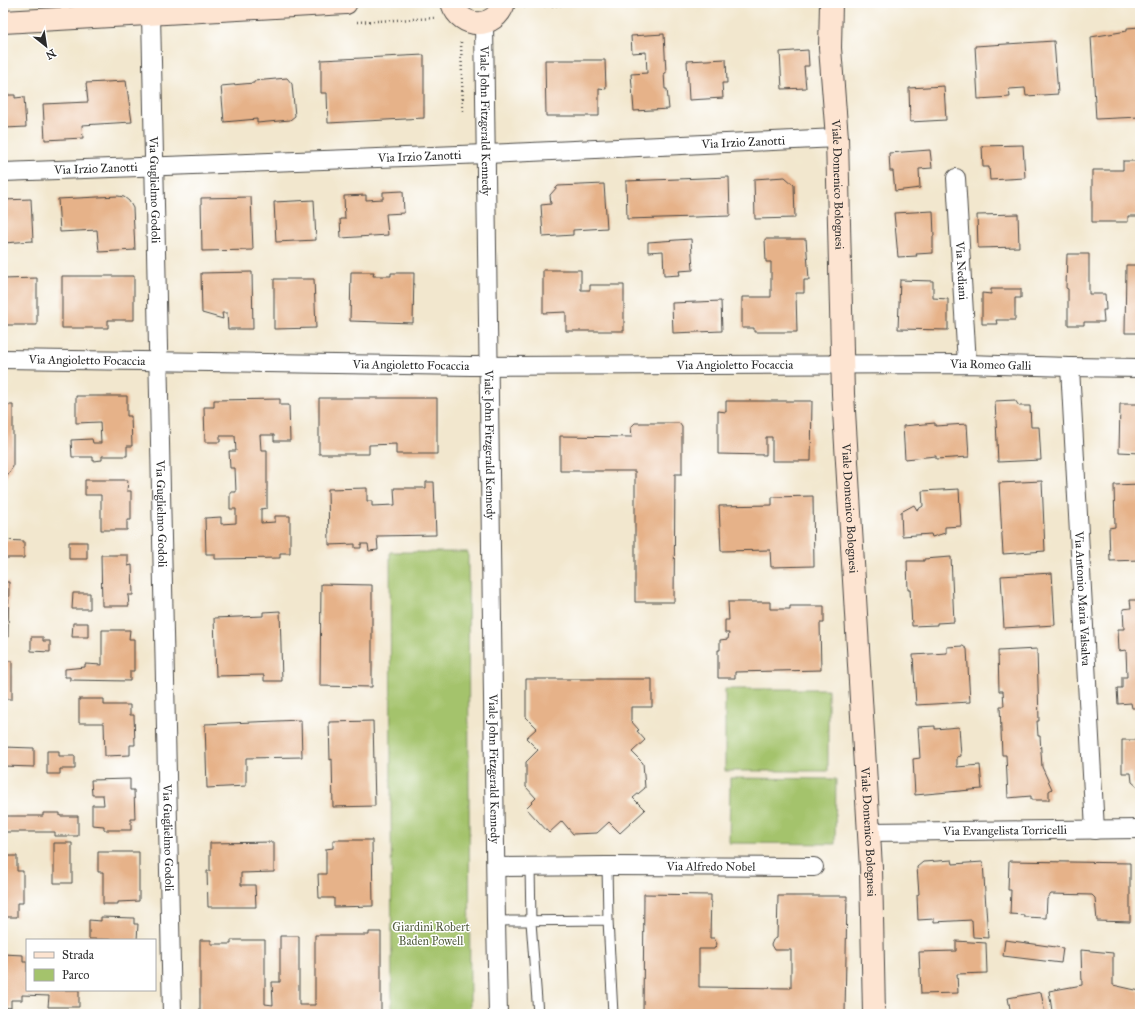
<svg xmlns="http://www.w3.org/2000/svg" width="1143" height="1017" font-family="'IM FELL Great Primer',serif">
<rect width="100%" height="100%" fill="#fff"/>
<filter id="ink" filterUnits="userSpaceOnUse"><feTurbulence type="fractalNoise" baseFrequency=".025" numOctaves="2"/><feDisplacementMap in="SourceGraphic" scale="8" xChannelSelector="R" yChannelSelector="G"/><feConvolveMatrix kernelMatrix="1 2 1 2 8 2 1 2 1" color-interpolation-filters="sRGB"/></filter>
<filter id="wash" filterUnits="userSpaceOnUse"><feTurbulence type="fractalNoise" baseFrequency=".012" numOctaves="4" result="noise"/><feDisplacementMap in="SourceGraphic" scale="16" xChannelSelector="R" yChannelSelector="G"/><feGaussianBlur stdDeviation="0.9" result="paint"/><feColorMatrix in="noise" values="0 0 0 0 0 0 0 0 0 0 0 0 0 0 0 0 0 1.4 0 .05"/><feComposite in="paint" operator="in"/></filter>
<g filter="url(#wash)">
<rect width="100%" height="100%" fill="#f2e7ce"/>
<!-- green -->
<path fill="#a4c36c" stroke="#68774c" d="M 390,552 L 468,552 L 470,1014 L 392,1014 Z
M 725,689 L 828,689 L 828,771 L 725,771 Z
M 730,778 L 836,779 L 835,844 L 729,843 Z"/>
<g id="blocks">
<!-- building -->
<path fill="#e6b289" d="M 1140,27 L 1140,117 L 1096,119 L 1091,37 L 1127,31 L 1127,28 Z
M 664,34 L 666,73 L 664,73 L 665,89 L 667,89 L 669,109 L 634,111 L 631,74 L 647,73 L 646,52 L 632,53 L 631,36 Z
M 1054,41 L 1058,94 L 1026,96 L 1025,88 L 1009,89 L 1010,97 L 978,99 L 975,46 Z
M 808,50 L 809,66 L 804,66 L 806,88 L 782,89 L 780,52 Z
M 424,55 L 424,118 L 328,123 L 327,93 L 321,93 L 321,60 Z
M 726,59 L 727,83 L 722,83 L 723,98 L 689,100 L 687,61 Z
M 545,60 L 605,60 L 606,89 L 599,88 L 599,116 L 546,116 Z
M 287,78 L 292,84 L 295,116 L 290,120 L 257,123 L 257,119 L 224,122 L 221,86 L 254,83 L 254,81 Z
M 126,81 L 132,122 L 82,125 L 83,138 L 45,140 L 43,104 L 88,102 L 86,83 Z
M 944,86 L 946,120 L 910,122 L 909,88 Z
M 3,95 L 15,95 L 15,98 L 24,97 L 26,127 L 5,128 L 5,133 L 3,134 Z
M 1023,145 L 1025,178 L 990,180 L 989,167 L 983,167 L 982,146 Z
M 930,150 L 932,168 L 919,169 L 920,188 L 895,191 L 893,171 L 890,171 L 889,153 Z
M 1123,161 L 1140,161 L 1140,216 L 1128,216 L 1128,222 L 1092,222 L 1092,170 L 1123,170 Z
M 729,177 L 730,216 L 627,219 L 626,181 Z
M 785,177 L 794,185 L 795,218 L 755,219 L 754,179 Z
M 604,184 L 607,228 L 573,230 L 573,235 L 543,237 L 541,205 L 551,204 L 550,195 L 558,186 Z
M 403,191 L 404,213 L 386,214 L 388,235 L 341,238 L 340,219 L 345,219 L 344,196 L 366,195 L 366,200 L 383,199 L 383,192 Z
M 118,196 L 124,197 L 129,201 L 133,208 L 135,250 L 99,252 L 97,230 L 60,232 L 58,199 Z
M 251,197 L 253,250 L 202,251 L 201,198 Z
M 31,199 L 33,241 L 3,243 L 3,200 Z
M 314,200 L 316,240 L 276,242 L 274,202 Z
M 933,211 L 934,236 L 933,236 L 933,253 L 916,254 L 917,256 L 898,257 L 894,213 Z
M 1018,214 L 1019,247 L 978,248 L 977,215 Z
M 691,239 L 693,270 L 679,271 L 680,275 L 664,276 L 663,251 L 648,252 L 648,242 Z
M 765,239 L 806,239 L 809,280 L 804,280 L 804,293 L 796,293 L 797,332 L 754,332 L 754,328 L 742,328 L 742,297 L 771,297 L 771,262 L 766,262 Z
M 1067,254 L 1089,254 L 1089,294 L 1105,294 L 1106,310 L 1103,310 L 1104,322 L 1084,322 L 1084,325 L 1068,325 L 1068,289 L 1066,288 Z
M 1126,265 L 1140,265 L 1140,333 L 1125,333 Z
M 543,270 L 581,270 L 581,290 L 590,290 L 590,285 L 624,285 L 624,331 L 566,331 L 566,312 L 543,313 Z
M 252,272 L 253,329 L 228,329 L 227,313 L 222,313 L 223,319 L 202,313 L 201,273 Z
M 351,272 L 374,272 L 373,276 L 391,276 L 391,273 L 414,273 L 413,323 L 350,321 Z
M 62,276 L 134,276 L 134,320 L 108,320 L 108,328 L 62,328 Z
M 37,278 L 37,325 L 3,325 L 3,279 Z
M 274,279 L 314,279 L 316,328 L 274,329 Z
M 900,280 L 933,281 L 933,298 L 948,299 L 948,330 L 898,329 Z
M 991,289 L 1021,289 L 1021,298 L 1015,298 L 1015,320 L 996,320 L 997,324 L 982,324 L 982,293 L 991,294 Z
M 721,301 L 722,331 L 673,333 L 672,303 Z
M 76,396 L 127,396 L 127,416 L 131,416 L 132,446 L 127,446 L 127,456 L 102,456 L 102,460 L 93,461 L 93,457 L 72,457 L 71,440 L 92,439 L 93,443 L 101,443 L 100,422 L 76,423 Z
M 319,398 L 437,398 L 437,454 L 396,454 L 396,444 L 369,445 L 369,454 L 319,454 Z
M 280,399 L 280,405 L 289,405 L 290,441 L 274,441 L 274,435 L 260,435 L 261,450 L 267,450 L 267,508 L 261,509 L 261,523 L 275,522 L 275,516 L 290,516 L 290,553 L 280,553 L 280,558 L 215,559 L 215,554 L 206,554 L 205,518 L 221,517 L 221,524 L 236,523 L 236,509 L 230,509 L 230,492 L 236,492 L 235,468 L 230,468 L 229,451 L 236,451 L 235,436 L 220,436 L 220,442 L 205,442 L 204,407 L 214,407 L 214,400 Z
M 1015,400 L 1019,406 L 1030,406 L 1031,427 L 1039,427 L 1041,460 L 998,462 L 995,401 Z
M 726,401 L 812,401 L 811,461 L 772,461 L 772,437 L 766,437 L 766,455 L 718,454 L 718,411 L 726,412 Z
M 1120,404 L 1140,404 L 1140,453 L 1119,452 Z
M 3,405 L 13,405 L 13,467 L 3,481 Z
M 635,423 L 679,423 L 682,427 L 682,474 L 675,474 L 674,602 L 635,602 L 635,471 L 560,471 L 560,436 L 632,437 L 631,427 Z
M 935,423 L 935,426 L 967,424 L 969,457 L 936,459 L 936,456 L 905,459 L 903,426 Z
M 85,480 L 128,480 L 127,491 L 131,491 L 131,520 L 127,520 L 127,530 L 101,530 L 101,495 L 85,495 Z
M 1042,481 L 1045,551 L 1003,554 L 999,483 Z
M 426,482 L 434,482 L 436,535 L 377,536 L 378,550 L 369,551 L 368,544 L 361,544 L 361,548 L 355,548 L 355,544 L 329,545 L 328,489 L 367,488 L 367,501 L 372,501 L 372,506 L 395,505 L 394,488 L 426,488 Z
M 1140,484 L 1140,560 L 1110,561 L 1109,528 L 1115,527 L 1114,485 Z
M 959,489 L 961,526 L 945,527 L 945,533 L 932,537 L 931,534 L 902,536 L 901,512 L 914,505 L 917,510 L 923,506 L 922,491 Z
M 813,496 L 814,566 L 771,567 L 770,550 L 721,551 L 719,506 L 772,505 L 772,497 Z
M 3,540 L 24,541 L 24,558 L 3,558 Z
M 69,542 L 87,542 L 87,559 L 69,559 Z
M 101,555 L 128,555 L 128,566 L 132,565 L 133,595 L 128,595 L 129,606 L 102,606 Z
M 951,557 L 954,622 L 937,623 L 937,625 L 912,626 L 910,590 L 908,590 L 907,561 L 924,561 L 924,559 Z
M 1052,573 L 1055,625 L 1004,628 L 1001,576 Z
M 3,582 L 9,582 L 8,637 L 3,637 Z
M 321,584 L 372,585 L 372,687 L 320,686 Z
M 73,593 L 90,593 L 90,609 L 72,609 Z
M 1130,600 L 1140,600 L 1140,708 L 1132,708 L 1131,703 L 1118,704 L 1117,688 L 1122,688 L 1122,677 L 1127,677 L 1126,650 L 1119,651 L 1118,629 L 1124,629 L 1123,609 L 1131,608 Z
M 728,602 L 770,602 L 770,609 L 790,609 L 790,606 L 824,606 L 824,623 L 820,623 L 821,670 L 735,672 L 735,678 L 718,678 L 718,650 L 720,650 L 720,640 L 728,639 L 729,633 L 725,633 L 725,620 L 729,620 Z
M 280,611 L 282,681 L 264,681 L 264,675 L 216,676 L 214,618 L 263,616 L 263,612 Z
M 73,623 L 88,623 L 88,637 L 72,637 Z
M 102,630 L 130,630 L 129,639 L 134,639 L 134,671 L 130,671 L 130,681 L 70,680 L 70,677 L 65,677 L 65,669 L 85,667 L 85,664 L 102,665 Z
M 31,637 L 43,637 L 43,641 L 50,641 L 50,652 L 31,651 Z
M 963,646 L 967,649 L 970,702 L 916,705 L 913,655 L 947,653 L 947,647 Z
M 1037,649 L 1039,721 L 1037,721 L 1038,736 L 1040,736 L 1042,767 L 1052,789 L 1049,791 L 1049,800 L 1031,800 L 1031,796 L 1008,798 L 1006,755 L 1002,755 L 1000,706 L 1004,706 L 1003,691 L 999,691 L 998,651 Z
M 3,661 L 12,661 L 12,699 L 3,699 Z
M 526,679 L 652,679 L 652,707 L 631,707 L 631,721 L 639,730 L 637,731 L 645,740 L 632,752 L 643,763 L 645,788 L 633,798 L 645,810 L 620,833 L 609,822 L 597,833 L 573,834 L 562,821 L 549,833 L 526,808 L 536,798 L 526,787 L 526,762 L 538,750 L 526,738 L 537,728 L 526,717 Z
M 79,699 L 104,699 L 104,705 L 130,705 L 130,715 L 134,715 L 135,745 L 130,745 L 130,755 L 105,756 L 104,723 L 79,723 Z
M 301,720 L 302,757 L 246,758 L 246,786 L 207,788 L 205,724 Z
M 373,721 L 375,806 L 333,807 L 332,759 L 330,760 L 329,722 Z
M 935,726 L 935,729 L 959,727 L 961,756 L 957,757 L 957,767 L 980,765 L 982,789 L 915,795 L 913,759 L 920,758 L 918,727 Z
M 1122,740 L 1140,740 L 1140,789 L 1132,782 L 1131,773 L 1122,773 Z
M 3,747 L 34,748 L 34,767 L 3,766 Z
M 47,751 L 59,751 L 59,756 L 75,756 L 75,769 L 60,769 L 60,774 L 47,774 Z
M 130,779 L 130,790 L 134,790 L 135,819 L 131,819 L 131,830 L 104,830 L 104,826 L 92,825 L 92,805 L 104,805 L 103,795 L 92,795 L 91,780 Z
M 43,813 L 60,813 L 60,816 L 78,816 L 78,836 L 55,836 L 55,832 L 3,832 L 3,816 L 43,816 Z
M 333,840 L 372,840 L 373,906 L 334,907 L 334,898 L 319,898 L 318,874 L 326,874 L 326,849 L 333,848 Z
M 274,842 L 274,872 L 241,873 L 241,885 L 255,885 L 256,907 L 208,907 L 207,871 L 210,871 L 210,843 Z
M 54,843 L 72,843 L 72,883 L 54,883 Z
M 98,852 L 139,852 L 139,901 L 118,902 L 118,904 L 103,904 L 103,872 L 98,872 Z
M 3,856 L 17,856 L 17,871 L 23,871 L 23,903 L 17,903 L 17,917 L 3,917 Z
M 952,860 L 953,864 L 983,862 L 988,938 L 973,937 L 972,920 L 934,922 L 934,919 L 918,920 L 917,895 L 919,894 L 917,867 L 923,862 Z
M 1009,861 L 1130,863 L 1130,922 L 1097,921 L 1095,898 L 1092,895 L 1051,894 L 1047,899 L 1046,918 L 1024,917 L 1024,915 L 1010,914 L 1011,890 L 1008,890 Z
M 644,894 L 711,895 L 710,938 L 714,938 L 717,944 L 714,949 L 699,949 L 699,987 L 791,988 L 791,950 L 774,950 L 771,945 L 773,940 L 777,938 L 778,896 L 847,896 L 845,1014 L 643,1014 Z
M 101,917 L 134,918 L 134,924 L 138,924 L 137,940 L 89,939 L 89,920 L 101,921 Z
M 369,932 L 381,932 L 381,1014 L 200,1014 L 200,940 L 211,940 L 211,944 L 231,944 L 231,940 L 265,940 L 265,1004 L 273,1005 L 272,982 L 280,982 L 280,936 L 299,936 L 299,1005 L 315,1005 L 315,935 L 369,935 Z
M 1005,940 L 1063,948 L 1061,963 L 1003,956 Z
M 956,941 L 986,943 L 987,973 L 957,974 L 958,993 L 921,994 L 919,952 L 956,951 Z
M 1081,950 L 1113,953 L 1113,985 L 1140,991 L 1140,1014 L 1047,1014 L 1047,1012 L 1052,1011 L 1049,991 L 1082,985 Z
M 3,954 L 23,955 L 23,962 L 27,962 L 27,990 L 79,990 L 79,1007 L 48,1007 L 49,996 L 22,995 L 22,1000 L 11,1000 L 11,1008 L 3,1007 Z
M 1041,992 L 1045,1014 L 1011,1014 L 1008,998 Z"/>
</g>
</g>
<g filter="url(#ink)">
<use href="#blocks" fill-opacity="0" stroke="#494743" stroke-width="1"/>
<g fill="none" stroke-linecap="round" stroke-linejoin="round">
<!-- lane casing -->
<g stroke="#494743" stroke-width="11">
<path id="lane" d="M 607,866 L 608,920 L 613,1014
M 530,867 L 531,922 L 538,1014
M 496,921 L 608,920"/>
</g>
<!-- street casing -->
<g stroke="#494743" stroke-width="20">
<g id="street">
<path id="s1" d="M 151,14 L 172,1014"/>
<path id="s2" d="M 484,23 L 496,921 L 498,1014"/>
<path id="s3" d="M 3,172 L 486,154 L 837,138"/>
<path id="s4" d="M 956,178 L 967,364"/>
<path id="s5" d="M 3,359 L 472,366 L 967,364 L 1070,367 L 1140,368"/>
<path id="s6" d="M 1070,367 L 1095,830"/>
<path id="s7" d="M 869,832 L 1140,829"/>
<path id="s8" d="M 496,867 L 607,866 L 814,867"/>
</g>
</g>
<!-- secondary casing -->
<g stroke="#494743" stroke-width="24">
<g id="secondary">
<path d="M 452,3 C 461,30 495,30 504,3"/>
<path id="s9" d="M 831,3 L 830,48 L 837,138 L 843,394 L 871,868 L 874,1014"/>
<path d="M 3,22 L 346,3"/>
</g>
</g>
<!-- path -->
<path stroke="#494743" stroke-width="2.5" stroke-dasharray="1 3" stroke-linecap="butt" d="M 524,7 L 598,3
M 357,22 L 434,18
M 461,42 L 463,111"/>
<!-- lane -->
<use href="#lane" stroke="#fff" stroke-width="9"/>
<!-- street -->
<use href="#street" stroke="#fff" stroke-width="18"/>
<!-- secondary -->
<use href="#secondary" stroke="#fde4d1" stroke-width="22"/>
</g>
</g>
<g text-anchor="middle" stroke-width="3" stroke-linejoin="round" paint-order="stroke">
<!-- street labels -->
<g font-size="12" fill="#2b2b2b" stroke="#fff">
<text dy="4" stroke="none"><textPath href="#s2" startOffset="98">Viale John Fitzgerald Kennedy</textPath></text>
<text dy="4" stroke="none"><textPath href="#s3" startOffset="741">Via Irzio Zanotti</textPath></text>
<text dy="4" stroke="none"><textPath href="#s3" startOffset="417">Via Irzio Zanotti</textPath></text>
<text dy="4" stroke="none"><textPath href="#s3" startOffset="93">Via Irzio Zanotti</textPath></text>
<text dy="4" stroke="none"><textPath href="#s9" startOffset="182">Viale Domenico Bolognesi</textPath></text>
<text dy="4" stroke="none"><textPath href="#s1" startOffset="176">Via Guglielmo Godoli</textPath></text>
<text dy="4" stroke="none"><textPath href="#s4" startOffset="93">Via Nediani</textPath></text>
<text dy="4" stroke="none"><textPath href="#s5" startOffset="84">Via Angioletto Focaccia</textPath></text>
<text dy="4" stroke="none"><textPath href="#s5" startOffset="408">Via Angioletto Focaccia</textPath></text>
<text dy="4" stroke="none"><textPath href="#s5" startOffset="732">Via Angioletto Focaccia</textPath></text>
<text dy="4" stroke="none"><textPath href="#s5" startOffset="988">Via Romeo Galli</textPath></text>
<text dy="4" stroke="none"><textPath href="#s2" startOffset="422">Viale John Fitzgerald Kennedy</textPath></text>
<text dy="4" stroke="none"><textPath href="#s9" startOffset="506">Viale Domenico Bolognesi</textPath></text>
<text dy="4" stroke="none"><textPath href="#s1" startOffset="500">Via Guglielmo Godoli</textPath></text>
<text dy="4" stroke="none"><textPath href="#s6" startOffset="232">Via Antonio Maria Valsalva</textPath></text>
<text dy="4" stroke="none"><textPath href="#s2" startOffset="746">Viale John Fitzgerald Kennedy</textPath></text>
<text dy="4" stroke="none"><textPath href="#s7" startOffset="136">Via Evangelista Torricelli</textPath></text>
<text dy="4" stroke="none"><textPath href="#s9" startOffset="830">Viale Domenico Bolognesi</textPath></text>
<text dy="4" stroke="none"><textPath href="#s1" startOffset="824">Via Guglielmo Godoli</textPath></text>
<text dy="4" stroke="none"><textPath href="#s8" startOffset="215">Via Alfredo Nobel</textPath></text>
</g>
<!-- park labels -->
<g font-size="12" fill="#556042" stroke="#fff">
<text x="431" y="931">Giardini Robert<tspan x="431" dy="14">Baden Powell</tspan></text>
</g>
</g>
<!-- margin -->
<rect width="1143" height="1017" fill="none" stroke="#fff" stroke-width="16"/>
<!-- legend -->
<rect x="26" y="939" width="130" height="52" fill="#ffffff" stroke="#aaaaaa"/>
<rect x="34" y="952" width="20" height="6" fill="#fde4d1" stroke="#aaaaaa"/>
<text x="62" y="959" font-size="12" fill="#2b2b2b">Strada</text>
<rect x="34" y="969" width="20" height="12" fill="#a4c36c" stroke="#aaaaaa"/>
<text x="62" y="979" font-size="12" fill="#2b2b2b">Parco</text>
<!-- north arrow -->
<g transform="translate(46 46) rotate(150)" stroke="#ffffff" stroke-width="3" paint-order="stroke">
<path d="M0-3L7 15L0 10L-7 15Z" fill="#2b2b2b"/>
<text y="-6" font-size="11" font-weight="bold" text-anchor="middle" fill="#2b2b2b">N</text>
</g>
</svg>
